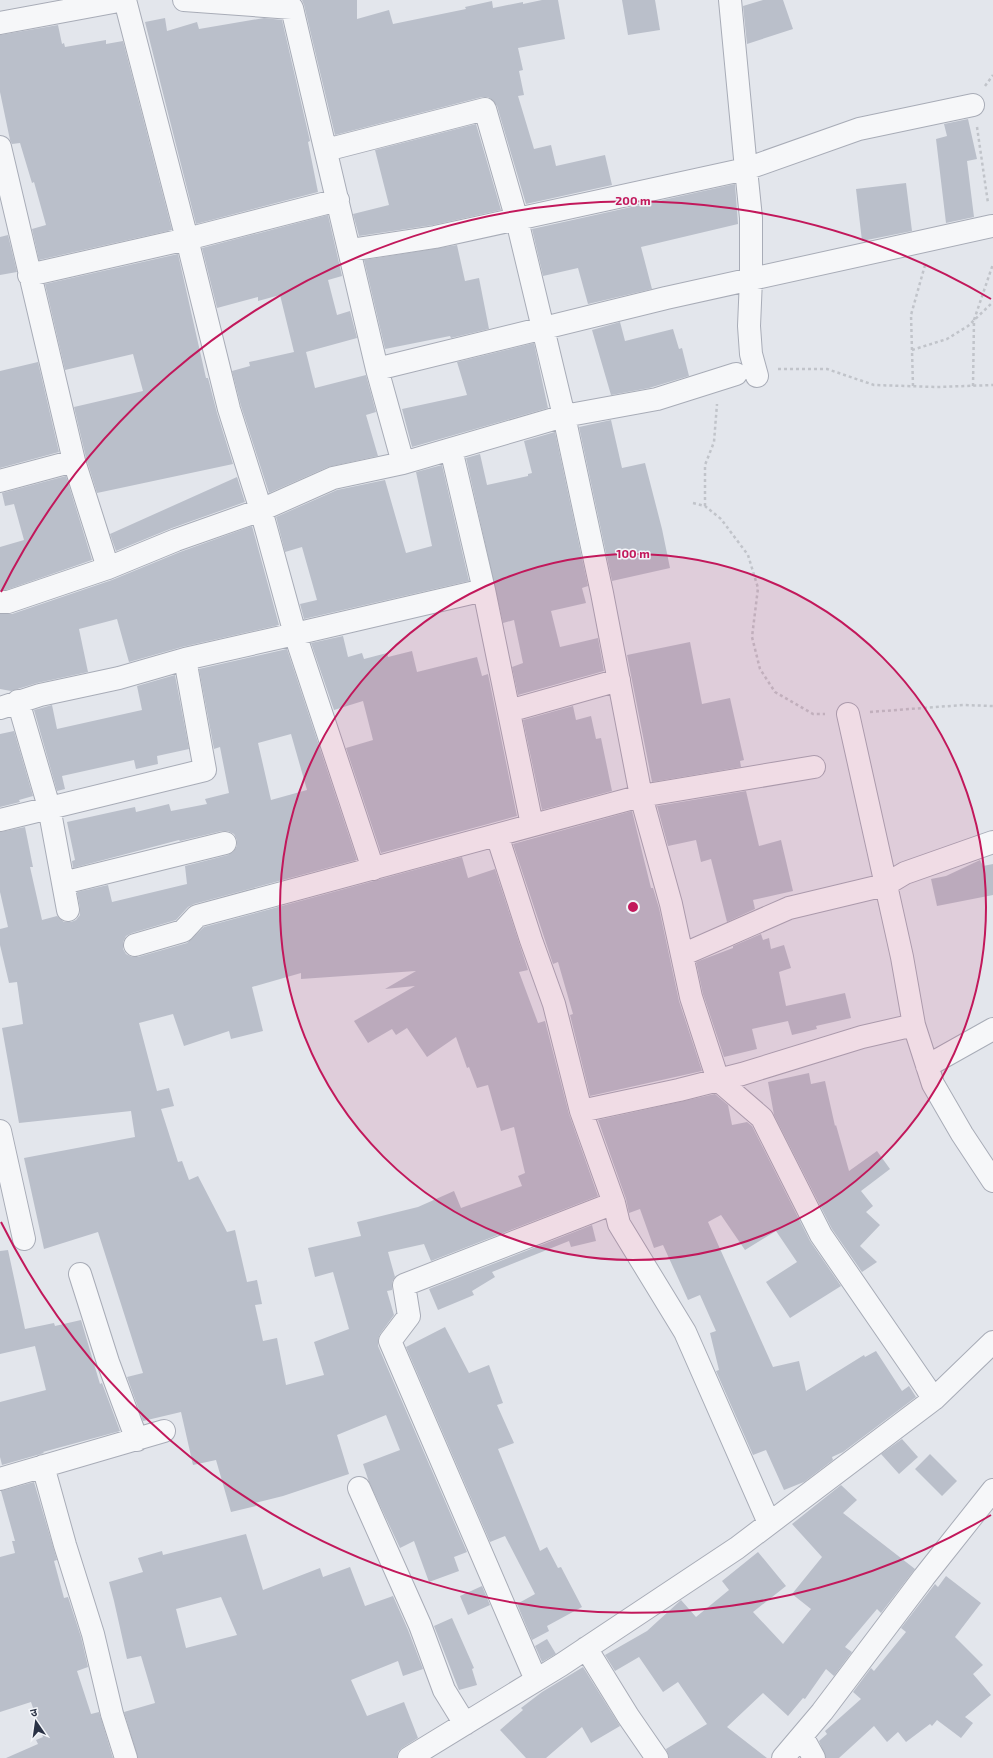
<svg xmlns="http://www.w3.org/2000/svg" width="993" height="1758" font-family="'Exo 2','Noto Sans Devanagari',sans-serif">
<rect width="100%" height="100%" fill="#e3e6ec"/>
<!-- building -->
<path fill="#babfca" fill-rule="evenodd" d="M 302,0 L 357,0 L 357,19 L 389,10 L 393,24 L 466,9 L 465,7 L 492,1 L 493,8 L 523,2 L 523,4 L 542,0 L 558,0 L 565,39 L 518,48 L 523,70 L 519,71 L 524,95 L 518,96 L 534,149 L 551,145 L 556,166 L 605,155 L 612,185 L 526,204 L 497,106 L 493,100 L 488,97 L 482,97 L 335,135 L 304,5 Z
M 622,0 L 655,0 L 660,30 L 628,35 Z
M 763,0 L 783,0 L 793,29 L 747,44 L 743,6 Z
M 165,18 L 167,31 L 197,22 L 199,29 L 264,18 L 282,20 L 310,141 L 308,142 L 318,192 L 196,224 L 145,22 Z
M 58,25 L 62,44 L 64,43 L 65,47 L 106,40 L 106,44 L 123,41 L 172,230 L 39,260 L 32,229 L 46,225 L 34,182 L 32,183 L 20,143 L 12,144 L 10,140 L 0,92 L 0,35 Z
M 968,119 L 977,159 L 967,161 L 974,217 L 946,223 L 936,139 L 947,136 L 944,124 Z
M 476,124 L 501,210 L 433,225 L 359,236 L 353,214 L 389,205 L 375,150 Z
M 906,183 L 912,231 L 862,241 L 856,189 Z
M 735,184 L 738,224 L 641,247 L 652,289 L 588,304 L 578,268 L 543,276 L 532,229 Z
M 328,215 L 342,276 L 328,280 L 337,315 L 350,311 L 357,338 L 306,352 L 315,388 L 366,375 L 376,412 L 366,415 L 378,456 L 328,467 L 269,493 L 241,406 L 232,371 L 250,366 L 249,362 L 294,352 L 280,295 L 258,301 L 258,297 L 217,308 L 202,248 Z
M 8,235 L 17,272 L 0,275 L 0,237 Z
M 457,245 L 465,281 L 479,278 L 489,329 L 451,338 L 450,336 L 385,349 L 364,260 Z
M 178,254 L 206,378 L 208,378 L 217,413 L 233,464 L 97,493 L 86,458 L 74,407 L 143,391 L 133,354 L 65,370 L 45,284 Z
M 620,322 L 625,341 L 673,329 L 679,349 L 682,348 L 689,376 L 649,388 L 611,395 L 592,330 Z
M 534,343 L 548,408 L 412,447 L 402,409 L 467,395 L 457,362 Z
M 38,362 L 59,452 L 0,468 L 0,371 Z
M 611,420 L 622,468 L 645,463 L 662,529 L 670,568 L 612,581 L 579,427 Z
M 555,432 L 588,586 L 582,588 L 586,603 L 551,611 L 560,647 L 598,638 L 604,671 L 518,695 L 512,667 L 523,663 L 514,620 L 503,623 L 466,458 L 480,454 L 487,485 L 528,476 L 528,474 L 532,473 L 524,441 Z
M 442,465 L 469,581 L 304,619 L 300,604 L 317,600 L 302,547 L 285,552 L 276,517 L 337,490 L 385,480 L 406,553 L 432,546 L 416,472 Z
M 66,476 L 92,560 L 6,590 L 0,590 L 0,547 L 24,540 L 14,504 L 5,506 L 2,493 Z
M 237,477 L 245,502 L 172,528 L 116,551 L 110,534 Z
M 252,526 L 279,625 L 182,647 L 129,662 L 117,619 L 79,629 L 88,672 L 37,683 L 11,691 L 0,689 L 0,614 L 12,614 L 112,580 L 180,552 Z
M 343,636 L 348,657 L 362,653 L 364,659 L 387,653 L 388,657 L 412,651 L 417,672 L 477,657 L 482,676 L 488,674 L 517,816 L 381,853 L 346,748 L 373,740 L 363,701 L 334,710 L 311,643 Z
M 690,642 L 702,704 L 730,698 L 744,760 L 740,761 L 741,767 L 652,782 L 627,655 Z
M 287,649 L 357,860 L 194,904 L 188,907 L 176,920 L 132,933 L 126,936 L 123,942 L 123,949 L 126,954 L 132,957 L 138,957 L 187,943 L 204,927 L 462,857 L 468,878 L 495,869 L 528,970 L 519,972 L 538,1023 L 545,1021 L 569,1114 L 598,1196 L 431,1261 L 424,1244 L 388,1252 L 395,1277 L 392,1282 L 392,1290 L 387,1291 L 394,1315 L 380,1334 L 378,1339 L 378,1346 L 467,1552 L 454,1557 L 459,1571 L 429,1582 L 414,1541 L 400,1548 L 369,1482 L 363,1464 L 400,1450 L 386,1415 L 337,1435 L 349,1474 L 283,1496 L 255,1503 L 256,1506 L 231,1512 L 216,1460 L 193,1465 L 181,1412 L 143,1421 L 127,1377 L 143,1373 L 98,1232 L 44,1249 L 24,1158 L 135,1137 L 131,1111 L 19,1123 L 2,1028 L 23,1024 L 17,982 L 9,983 L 0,945 L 0,929 L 8,927 L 0,892 L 0,832 L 25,827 L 33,867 L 30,867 L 42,920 L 57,916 L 64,922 L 71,922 L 76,920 L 80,915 L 80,908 L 77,892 L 108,885 L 112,902 L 187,884 L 185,866 L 228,855 L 233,852 L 237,846 L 237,840 L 234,834 L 228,831 L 222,831 L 180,841 L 179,840 L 73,868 L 72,861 L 75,860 L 67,822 L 135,807 L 136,812 L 169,804 L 171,811 L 207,804 L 205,799 L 229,793 L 220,747 L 214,749 L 199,669 ZM 291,734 L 307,790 L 271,800 L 258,743 ZM 416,971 L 385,989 L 415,986 L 354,1021 L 368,1043 L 392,1029 L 396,1035 L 407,1028 L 427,1057 L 456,1037 L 467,1068 L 469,1067 L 477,1088 L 488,1085 L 501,1131 L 514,1127 L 525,1173 L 518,1176 L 522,1186 L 461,1208 L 454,1191 L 418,1207 L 357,1222 L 361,1236 L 308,1248 L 315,1277 L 333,1272 L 349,1329 L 314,1342 L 324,1375 L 286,1385 L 277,1338 L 263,1341 L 255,1305 L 262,1304 L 257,1280 L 247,1282 L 235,1230 L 227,1232 L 198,1176 L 189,1180 L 182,1161 L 178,1162 L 161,1109 L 174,1106 L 169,1088 L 157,1091 L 139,1023 L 173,1014 L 184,1046 L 229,1031 L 231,1039 L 263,1031 L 252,987 L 301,973 L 301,979 Z
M 175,675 L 189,749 L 157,756 L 158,764 L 136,769 L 134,760 L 62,776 L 65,789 L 57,791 L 34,710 L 52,705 L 57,729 L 142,710 L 137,686 Z
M 573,706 L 576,720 L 591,716 L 596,739 L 601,738 L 612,791 L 542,810 L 523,720 Z
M 14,731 L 33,796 L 19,800 L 20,802 L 0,807 L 0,734 Z
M 746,791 L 759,846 L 781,840 L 793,891 L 753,900 L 755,909 L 727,922 L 711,859 L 701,862 L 696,840 L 668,846 L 657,806 Z
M 632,811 L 651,888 L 653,888 L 659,908 L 679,1001 L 702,1071 L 590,1096 L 570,1015 L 573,1014 L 558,962 L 553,964 L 513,844 Z
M 980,860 L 983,866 L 993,864 L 993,895 L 937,906 L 931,879 L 946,876 Z
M 761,934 L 763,940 L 769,938 L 771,949 L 784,945 L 791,968 L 779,972 L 786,1006 L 845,993 L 851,1018 L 816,1026 L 817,1029 L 792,1035 L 788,1021 L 752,1029 L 757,1049 L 724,1057 L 703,994 L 696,962 L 733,948 L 733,946 Z
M 809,1073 L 811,1084 L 825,1081 L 835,1126 L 836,1125 L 849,1171 L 877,1151 L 890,1169 L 861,1191 L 873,1206 L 866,1212 L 880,1225 L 860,1246 L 877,1262 L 862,1272 L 832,1229 L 774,1115 L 768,1082 Z
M 715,1094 L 728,1105 L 732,1125 L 747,1122 L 752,1126 L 810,1241 L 841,1286 L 790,1318 L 766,1282 L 797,1262 L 776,1231 L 745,1250 L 721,1215 L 708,1222 L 773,1367 L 799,1361 L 806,1391 L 864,1355 L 865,1357 L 876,1351 L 902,1391 L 909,1386 L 916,1397 L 843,1452 L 832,1457 L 833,1460 L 804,1482 L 784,1490 L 766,1450 L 753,1455 L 716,1371 L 719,1370 L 710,1333 L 716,1331 L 700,1295 L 688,1300 L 663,1245 L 654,1248 L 640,1209 L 629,1213 L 626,1199 L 598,1120 Z
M 592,1225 L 596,1241 L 571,1247 L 569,1241 L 492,1272 L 495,1277 L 472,1291 L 474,1295 L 438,1310 L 429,1289 Z
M 8,1250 L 25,1329 L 54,1323 L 55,1326 L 81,1320 L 100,1384 L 102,1383 L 120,1431 L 43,1452 L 44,1453 L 2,1465 L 0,1457 L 0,1402 L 46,1390 L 35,1346 L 0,1354 L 0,1251 Z
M 445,1327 L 469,1373 L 489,1365 L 503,1403 L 497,1405 L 514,1443 L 498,1449 L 540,1551 L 547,1547 L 558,1568 L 561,1567 L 582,1607 L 547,1626 L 549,1631 L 532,1640 L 517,1604 L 535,1594 L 505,1536 L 490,1542 L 406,1347 Z
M 902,1439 L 918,1457 L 899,1474 L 881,1454 Z
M 930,1454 L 957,1481 L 942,1496 L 915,1469 Z
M 34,1482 L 57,1560 L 54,1561 L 64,1598 L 68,1597 L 81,1637 L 88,1667 L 77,1671 L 91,1714 L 99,1712 L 113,1758 L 6,1758 L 38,1744 L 36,1740 L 43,1737 L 31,1702 L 0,1712 L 0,1557 L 15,1553 L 12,1541 L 15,1541 L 1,1491 Z
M 841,1485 L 857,1500 L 843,1513 L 915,1569 L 881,1613 L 877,1609 L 845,1647 L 852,1652 L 834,1676 L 826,1669 L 805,1699 L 803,1698 L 788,1716 L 763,1693 L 727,1727 L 767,1758 L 669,1758 L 666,1749 L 707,1724 L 678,1682 L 663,1692 L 639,1657 L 615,1671 L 605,1655 L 647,1631 L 681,1600 L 696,1617 L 729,1590 L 722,1581 L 758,1552 L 786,1586 L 753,1612 L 783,1644 L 811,1609 L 792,1594 L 822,1557 L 792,1524 Z
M 246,1534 L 263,1590 L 320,1568 L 323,1577 L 350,1567 L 365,1606 L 393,1596 L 408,1630 L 423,1669 L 403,1676 L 398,1661 L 351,1680 L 367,1716 L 404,1702 L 418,1738 L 402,1748 L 398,1752 L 397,1758 L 138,1758 L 124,1712 L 155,1703 L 141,1656 L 127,1659 L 114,1601 L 109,1582 L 143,1572 L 138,1558 L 162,1551 L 163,1555 ZM 221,1597 L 237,1635 L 186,1648 L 176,1609 Z
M 946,1576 L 981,1603 L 955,1637 L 983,1665 L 973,1674 L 991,1695 L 965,1717 L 973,1723 L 961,1738 L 937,1720 L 932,1726 L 930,1724 L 906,1742 L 898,1732 L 887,1742 L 874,1726 L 839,1758 L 826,1758 L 819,1741 L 827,1734 L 825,1731 L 861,1699 L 853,1692 L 871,1668 L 874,1671 L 906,1632 L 901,1628 L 935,1584 L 938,1587 Z
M 482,1586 L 490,1605 L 468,1615 L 460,1596 Z
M 452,1618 L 474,1668 L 472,1669 L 477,1685 L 459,1690 L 434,1626 Z
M 547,1639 L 556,1654 L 542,1662 L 535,1646 Z
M 583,1667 L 620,1726 L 591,1743 L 582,1727 L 546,1758 L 526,1758 L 500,1730 L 523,1710 L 521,1708 L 542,1692 Z"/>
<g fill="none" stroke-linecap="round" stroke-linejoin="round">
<!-- street casing -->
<g stroke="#a8acb7" stroke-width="24">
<path id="street" d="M 184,0 L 292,8 L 377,369 L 403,463
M 0,23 L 124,0
M 0,147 L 74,461 L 108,568
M 326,150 L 485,109 L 517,220 L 564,416 L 602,593 L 641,796 L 671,904 L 691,997 L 718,1080 L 762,1118 L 821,1235 L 934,1399
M 350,250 L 435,237 L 746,169 L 730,0
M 29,275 L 187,239 L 338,200
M 377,369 L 666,298 L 992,226
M 757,376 L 751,354 L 749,326 L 751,279 L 751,218 L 746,169 L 859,129 L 973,105
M 451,449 L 484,590 L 532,825
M 0,481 L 74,461
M 0,602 L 8,602 L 108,568 L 176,540 L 261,510 L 333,478 L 403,463 L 564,416 L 657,399 L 736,374
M 18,701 L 49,807 L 68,910
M 0,708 L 40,695 L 119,678 L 185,659 L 295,634 L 261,510 L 229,409 L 187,239 L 125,0
M 509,711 L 619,680
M 848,714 L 902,957 L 914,1025 L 933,1084 L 962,1134 L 993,1181
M 0,820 L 205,770 L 185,659
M 497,835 L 531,940 L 554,1004 L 581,1111 L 614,1203 L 619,1224 L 685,1332 L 769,1523
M 373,869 L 295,634 L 484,590
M 63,883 L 225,843
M 135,945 L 183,931 L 197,916 L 641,796 L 814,767
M 682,955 L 789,908 L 885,885 L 905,873 L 993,842
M 927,1066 L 993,1029
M 581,1111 L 679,1090 L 742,1074 L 862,1037 L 914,1025
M 0,1131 L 24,1239
M 80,1274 L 108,1362 L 137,1440
M 43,1466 L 65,1545 L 93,1634 L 112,1714 L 126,1758
M 0,1479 L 164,1431
M 359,1488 L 420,1625 L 444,1690 L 465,1724
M 586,1648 L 628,1716 L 657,1758
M 536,1680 L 390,1341 L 409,1316 L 404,1285 L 614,1203
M 802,1736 L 814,1758
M 409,1758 L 561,1665 L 737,1548 L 934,1399 L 993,1342
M 783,1758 L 822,1712 L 924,1577 L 993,1490"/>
</g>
<!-- path -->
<path stroke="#c1c4ca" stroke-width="2.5" stroke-dasharray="3 3" stroke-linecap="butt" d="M 985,86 L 993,75
M 977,127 L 988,203
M 912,350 L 947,339 L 968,326 L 993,302
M 778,369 L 827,369 L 874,385 L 937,387 L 993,385
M 913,386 L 911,315 L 925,265
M 973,386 L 974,320 L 993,264
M 693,503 L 705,506 L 721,519 L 748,555 L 758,588 L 752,637 L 760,669 L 775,692 L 813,714 L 825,714
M 705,506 L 705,465 L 714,442 L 717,404
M 870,712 L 963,705 L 993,706"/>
<!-- street -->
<use href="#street" stroke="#f6f7f9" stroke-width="22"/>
</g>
<!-- distance rings -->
<circle cx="633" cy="907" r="353" fill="#c2185b" fill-opacity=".12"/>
<g fill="none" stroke="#c2185b" stroke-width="2">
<circle cx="633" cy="907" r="353"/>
<path d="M991 1515A706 706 0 0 1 1 1222M1 592A706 706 0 0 1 991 299"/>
</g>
<circle cx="633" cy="907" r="6" fill="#c2185b" stroke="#f3f5f9" stroke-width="2"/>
<g font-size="12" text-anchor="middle" font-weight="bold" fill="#c2185b" stroke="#f3f5f9" stroke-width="3" stroke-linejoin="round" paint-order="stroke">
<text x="633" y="205">200 m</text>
<text x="633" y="558">100 m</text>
</g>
<!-- north arrow -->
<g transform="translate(36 1722) rotate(347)" stroke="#f3f5f9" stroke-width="3" paint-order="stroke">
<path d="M0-3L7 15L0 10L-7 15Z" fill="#2a3245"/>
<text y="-6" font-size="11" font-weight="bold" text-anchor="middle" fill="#2a3245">उ</text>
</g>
</svg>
